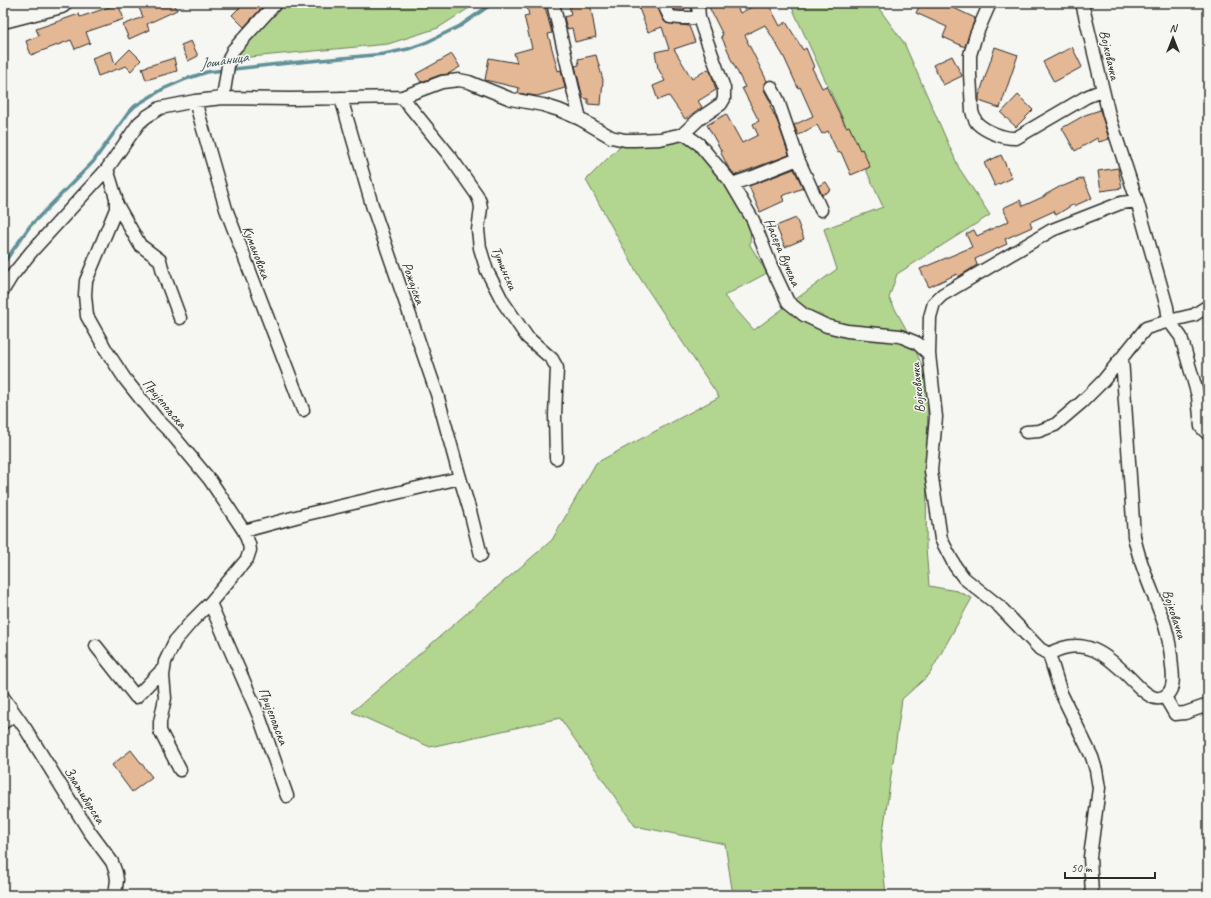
<svg xmlns="http://www.w3.org/2000/svg" width="1211" height="898" font-family="Caveat,sans-serif">
<rect width="100%" height="100%" fill="#f6f6f2"/>
<filter id="ink" filterUnits="userSpaceOnUse"><feTurbulence type="fractalNoise" baseFrequency=".025" numOctaves="2"/><feDisplacementMap in="SourceGraphic" scale="8" xChannelSelector="R" yChannelSelector="G"/><feConvolveMatrix kernelMatrix="1 2 1 2 8 2 1 2 1" color-interpolation-filters="sRGB"/></filter>
<g filter="url(#ink)">
<!-- green -->
<path fill="#b2d58f" stroke="#6e805d" d="M 276,3 L 477,3 L 438,28 L 388,44 L 229,59 Z
M 790,3 L 875,3 L 904,43 L 959,168 L 990,215 L 897,274 L 889,298 L 911,338 L 928,382 L 926,547 L 929,586 L 957,591 L 972,598 L 929,675 L 902,699 L 881,846 L 886,895 L 733,895 L 725,844 L 635,826 L 560,718 L 430,747 L 352,712 L 552,540 L 596,463 L 719,397 L 640,278 L 586,180 L 623,143 L 671,139 L 689,140 L 729,184 L 751,223 L 750,245 L 767,273 L 724,296 L 754,330 L 837,269 L 824,229 L 883,207 Z"/>
<g fill="none" stroke-linecap="round" stroke-linejoin="round">
<!-- stream -->
<path stroke="#609098" stroke-width="3.5" d="M 3,264 L 30,226 L 93,162 L 129,112 L 135,106 L 163,89 L 186,79 L 207,72 L 279,64 L 384,54 L 408,49 L 425,43 L 460,26 L 493,3"/>
</g>
<!-- building -->
<path fill="#e4b894" stroke="#2b2b2b" d="M 137,3 L 174,3 L 177,10 L 147,24 L 149,30 L 129,39 L 123,25 L 143,17 Z
M 244,3 L 266,3 L 244,27 L 232,15 Z
M 526,3 L 544,3 L 552,33 L 548,34 L 558,71 L 561,70 L 565,88 L 537,96 L 518,93 L 519,88 L 485,80 L 489,58 L 517,63 L 514,53 L 532,48 L 524,16 L 529,15 Z
M 569,3 L 590,3 L 596,37 L 575,42 L 572,28 L 567,29 L 564,17 L 571,15 Z
M 637,3 L 656,3 L 663,20 L 666,23 L 689,26 L 695,42 L 674,49 L 692,79 L 708,69 L 711,73 L 716,90 L 698,101 L 702,107 L 685,119 L 669,96 L 658,100 L 653,86 L 665,81 L 658,68 L 655,52 L 669,49 L 662,27 L 648,32 Z
M 671,3 L 682,3 L 685,10 L 675,10 Z
M 707,3 L 735,3 L 740,13 L 760,3 L 768,3 L 780,26 L 786,22 L 803,50 L 806,48 L 814,67 L 812,68 L 822,88 L 826,86 L 846,127 L 849,126 L 860,150 L 862,149 L 870,167 L 851,175 L 841,152 L 838,153 L 828,131 L 822,134 L 817,125 L 798,135 L 794,125 L 813,116 L 800,87 L 798,88 L 784,57 L 765,25 L 745,35 L 748,41 L 747,41 L 767,81 L 764,83 L 764,90 L 770,101 L 772,105 L 770,106 L 778,123 L 789,155 L 735,175 L 727,165 L 721,153 L 722,152 L 707,125 L 726,114 L 742,143 L 758,135 L 753,124 L 759,121 L 742,88 L 745,87 L 729,55 L 730,55 L 721,36 L 723,35 Z
M 921,3 L 943,3 L 975,18 L 965,47 L 943,37 L 947,27 L 916,13 Z
M 118,4 L 124,19 L 86,32 L 90,43 L 75,49 L 71,40 L 31,55 L 26,41 L 39,36 L 36,29 L 79,14 L 80,17 Z
M 191,41 L 198,56 L 188,61 L 181,45 Z
M 995,47 L 1018,55 L 1000,108 L 979,101 L 979,96 Z
M 1072,47 L 1082,67 L 1054,82 L 1043,62 Z
M 130,49 L 141,60 L 131,71 L 126,66 L 98,76 L 92,58 L 111,51 L 115,64 Z
M 452,54 L 460,67 L 448,74 L 440,75 L 421,82 L 416,74 Z
M 596,55 L 603,80 L 601,105 L 588,104 L 588,99 L 583,98 L 575,66 L 579,65 L 578,59 Z
M 952,56 L 962,76 L 943,85 L 933,65 Z
M 174,58 L 177,71 L 146,80 L 142,68 Z
M 1018,95 L 1033,110 L 1016,127 L 1001,113 Z
M 1100,110 L 1109,139 L 1099,142 L 1097,138 L 1075,151 L 1062,128 L 1085,115 Z
M 1001,155 L 1012,178 L 995,186 L 984,163 Z
M 1118,168 L 1122,188 L 1101,191 L 1098,171 Z
M 794,169 L 803,188 L 782,196 L 784,201 L 760,212 L 749,186 Z
M 1083,178 L 1092,198 L 1074,206 L 1074,204 L 1056,215 L 1054,211 L 1030,222 L 1032,227 L 1005,239 L 1007,244 L 975,259 L 977,265 L 958,277 L 957,274 L 929,287 L 920,269 L 972,247 L 966,234 L 974,230 L 977,236 L 1009,221 L 1003,208 L 1020,200 L 1023,206 L 1045,196 L 1045,195 L 1061,186 L 1061,187 Z
M 826,182 L 831,190 L 822,195 L 818,186 Z
M 796,218 L 804,239 L 785,247 L 776,226 Z
M 131,750 L 152,777 L 132,792 L 112,765 Z"/>
<g fill="none" stroke-linecap="round" stroke-linejoin="round">
<!-- minor casing -->
<g stroke="#2b2b2b" stroke-width="15">
<path id="minor" d="M 553,3 L 580,119
M 663,3 L 670,17 L 680,18 L 699,18
M 990,3 L 976,35 L 970,55 L 970,74 L 972,111 C 973,115 974,119 977,123 C 985,131 1004,139 1016,138 L 1086,97 L 1103,90
M 771,87 L 777,98 L 798,159 L 821,210
M 402,97 L 449,155 L 477,195 L 480,202 L 481,208 L 478,230 L 480,248 L 487,271 L 503,302 L 527,337 L 552,359 L 557,368 L 555,415 L 556,458
M 223,98 L 229,59 L 233,50 L 276,3
M 341,98 L 372,205 L 437,394 L 460,478 L 470,511 L 481,555
M 195,101 L 226,209 L 303,410
M 683,134 L 699,119 L 721,104 L 724,99 L 724,88 L 703,30 L 699,18 L 698,3
M 107,169 L 116,198 L 116,209 L 86,281 L 85,295 L 87,316 L 106,350 L 125,379 L 156,418 L 171,433 L 210,480 L 244,531 L 249,544 L 250,550 L 247,559 L 210,603 L 192,621 L 175,641 L 165,662 L 163,676 L 165,698 L 160,722 L 160,731 L 180,770
M 732,184 L 753,177 L 798,159
M 116,203 L 140,245 L 160,260 L 163,272 L 180,318
M 3,290 L 11,277 L 32,251 L 107,169 L 139,123 L 146,117 L 160,108 L 195,101 L 223,98 L 291,99 L 402,97 L 442,82 L 459,80 L 469,82 L 511,99 L 543,105 L 559,110 L 580,119 L 611,137 L 625,140 L 635,140 L 660,139 L 683,134 L 686,135 L 699,144 L 730,181 L 753,220 L 771,266 L 788,302 L 804,315 L 827,326 L 847,331 L 900,336 L 917,343 L 929,354
M 1208,306 L 1194,315 L 1169,321 L 1181,337 L 1198,396 L 1201,427 L 1208,434
M 1026,432 L 1039,431 L 1055,425 L 1082,402 L 1103,381 L 1146,328 L 1169,321 L 1167,307 L 1137,201 L 1109,115 L 1082,3
M 244,531 L 307,514 L 460,478
M 210,603 L 259,716 L 287,796
M 96,646 L 136,697 L 163,669
M 1049,654 C 1084,634 1107,655 1131,679 C 1137,685 1142,691 1149,695 C 1157,701 1167,698 1171,689 C 1174,682 1173,674 1172,667 C 1171,653 1169,639 1165,626 C 1155,595 1140,568 1134,536 L 1122,358
M 3,697 L 25,728 L 89,831 L 112,862 L 116,873 L 117,880 L 115,895
M 1165,697 L 1175,714 L 1185,713 L 1208,705
M 3,723 L 15,714
M 1092,895 L 1090,857 L 1099,788 L 1096,770 L 1092,757 L 1061,693 L 1049,654 L 1040,649 L 999,606 L 964,578 L 955,566 L 941,539 L 931,471 L 936,417 L 929,354 L 930,317 L 934,303 L 942,295 L 1052,230 L 1121,203 L 1137,201"/>
</g>
<!-- primary casing -->
<g stroke="#2b2b2b" stroke-width="23">
<path id="primary" d="M 3,18 L 61,3"/>
</g>
<!-- minor -->
<use href="#minor" stroke="#f6f6f2" stroke-width="12"/>
<!-- primary -->
<use href="#primary" stroke="#f6f6f2" stroke-width="20"/>
</g>
</g>
<g text-anchor="middle" stroke-width="3" stroke-linejoin="round" paint-order="stroke">
<!-- street labels -->
<g font-size="14" fill="#2b2b2b" stroke="#f6f6f2">
<text transform="translate(1110 55) rotate(77)" y="5">Војковачка</text>
<text transform="translate(257 252) rotate(69)" y="5">Кумановска</text>
<text transform="translate(783 252) rotate(67)" y="5">Насера Вучеља</text>
<text transform="translate(505 268) rotate(67)" y="5">Тутинска</text>
<text transform="translate(414 283) rotate(71)" y="5">Рожајска</text>
<text transform="translate(917 388) rotate(-96)" y="5">Војковачка</text>
<text transform="translate(165 403) rotate(50)" y="5">Пријепољска</text>
<text transform="translate(1175 614) rotate(72)" y="5">Војковачка</text>
<text transform="translate(274 716) rotate(69)" y="5">Пријепољска</text>
<text transform="translate(85 795) rotate(58)" y="5">Златиборска</text>
</g>
<!-- water labels -->
<g font-size="15" font-style="italic" fill="#415558" stroke="#f6f6f2">
<text transform="translate(224 60) rotate(-9)" y="5">Јошаница</text>
</g>
</g>
<!-- margin -->
<rect width="1211" height="898" fill="none" stroke="#f6f6f2" stroke-width="16"/>
<rect x="8" y="8" width="1195" height="882" fill="none" stroke="#2b2b2b" stroke-width="1.5" filter="url(#ink)"/>
<!-- north arrow -->
<g transform="translate(1173 38)" stroke="#f6f6f2" stroke-width="3" paint-order="stroke">
<path d="M0-3L7 15L0 10L-7 15Z" fill="#2b2b2b"/>
<text y="-6" font-size="11" font-weight="bold" text-anchor="middle" fill="#2b2b2b">N</text>
</g>
<!-- scale -->
<path d="M1065 872v6h90v-6" fill="none" stroke="#2b2b2b" stroke-width="2"/>
<text x="1071" y="872" font-size="12" fill="#2b2b2b" stroke="#f6f6f2" stroke-width="3" paint-order="stroke">50 m</text>
</svg>
